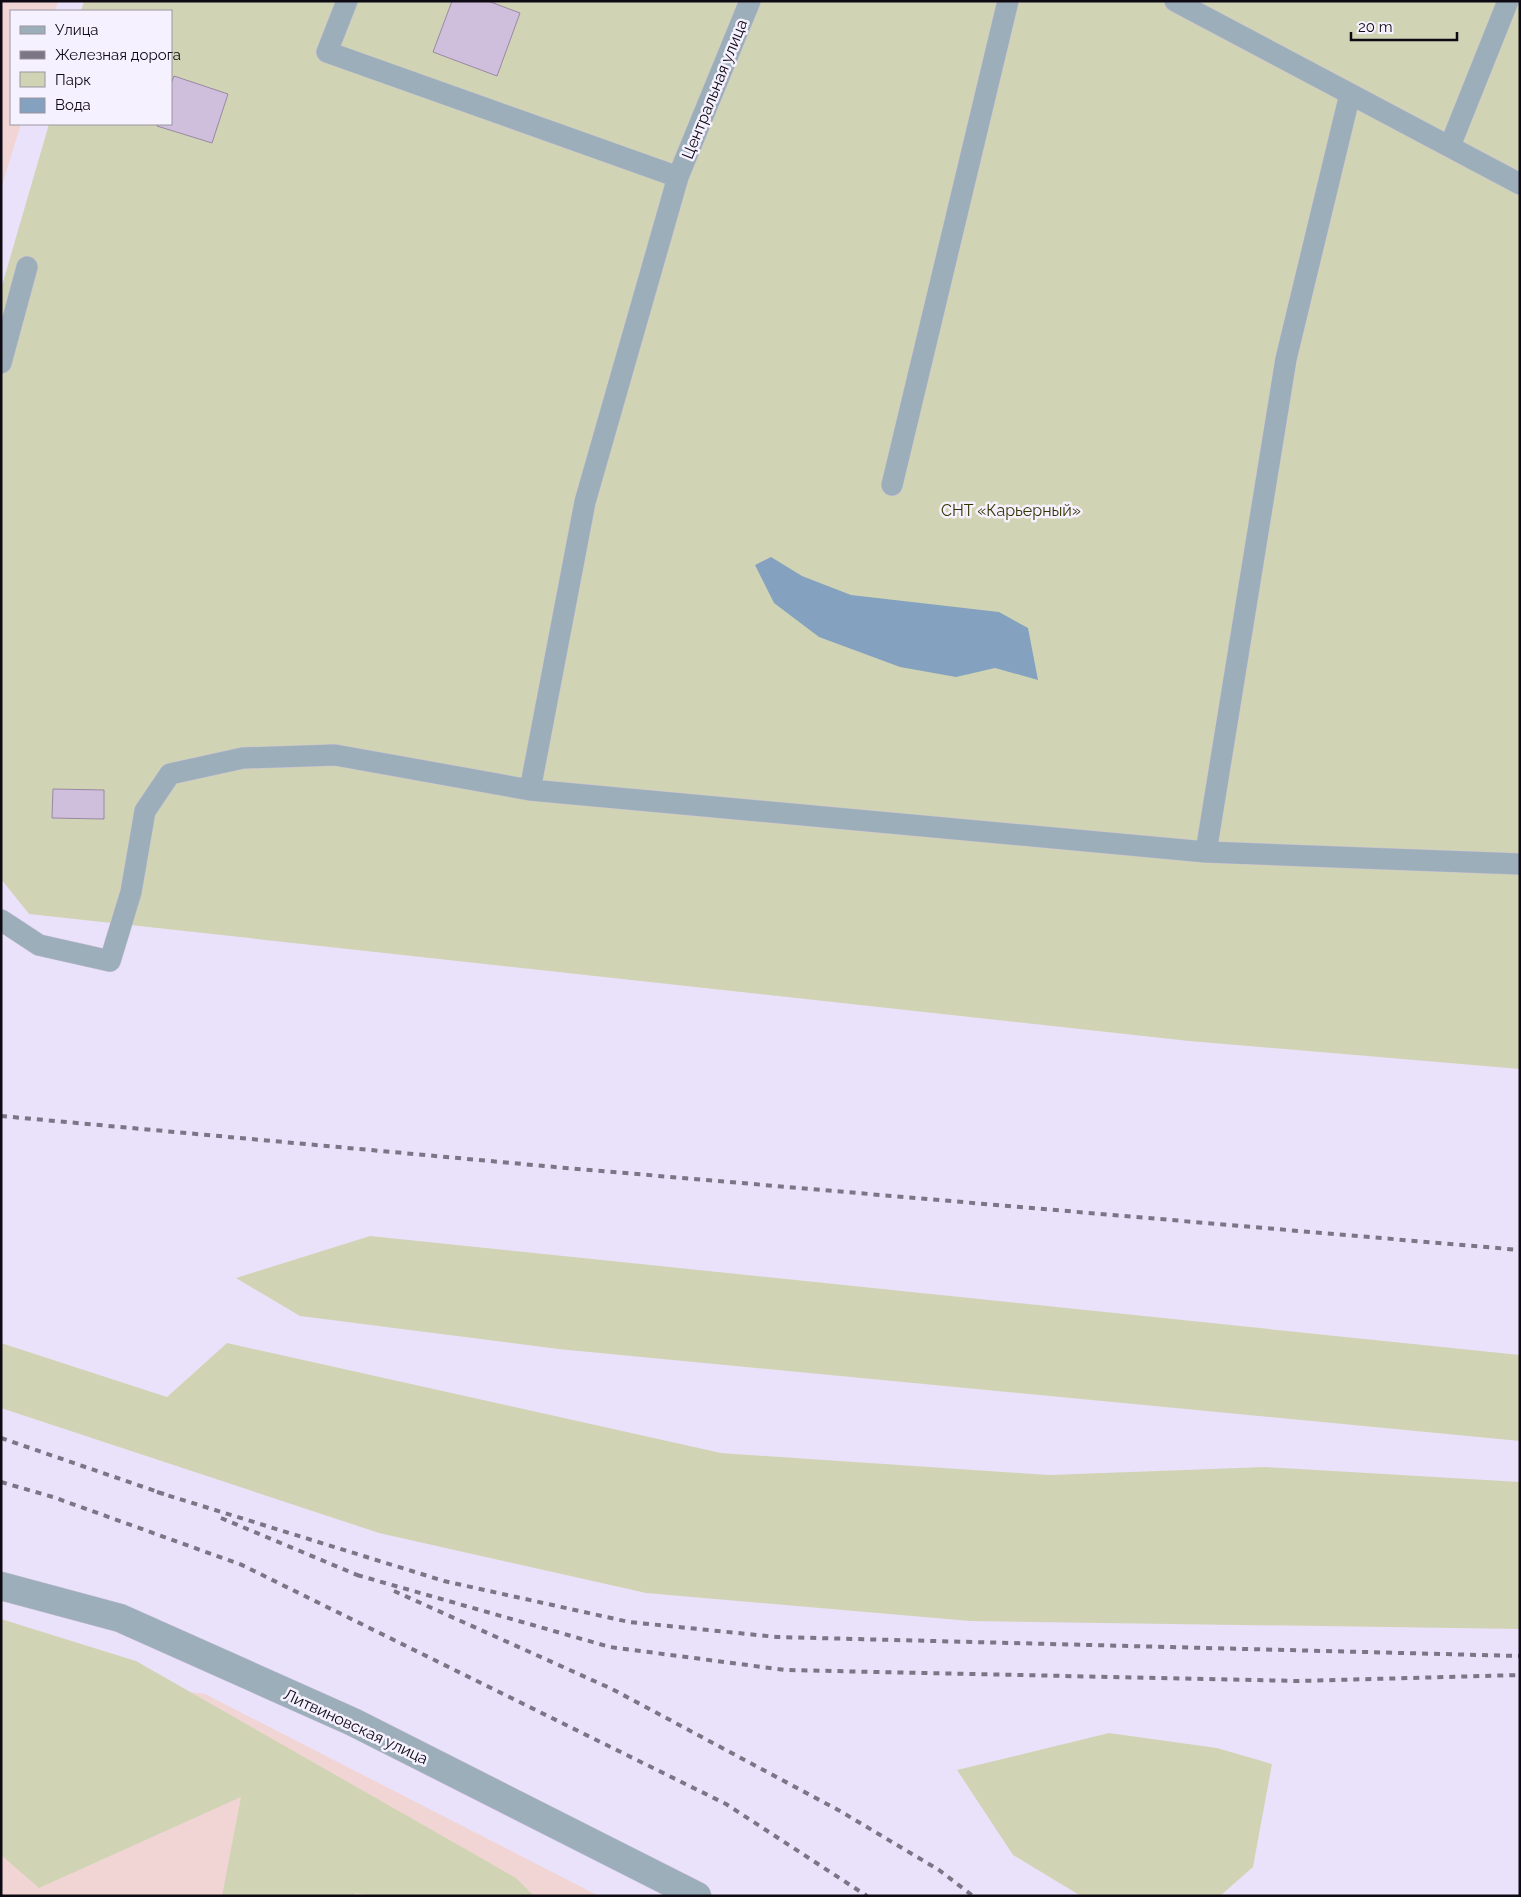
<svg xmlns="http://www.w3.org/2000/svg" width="1521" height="1897" font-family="Raleway,sans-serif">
<rect width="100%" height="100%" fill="#eae2fb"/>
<!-- industrial -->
<path fill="#f0d5d4" d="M 1,1 L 58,1 L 55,11 L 11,11 L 11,124 L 21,124 L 1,189 Z
M 1,1667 L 205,1694 L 599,1896 L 1,1896 Z"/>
<!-- green -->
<path fill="#d1d4b4" d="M 84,1 L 1520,1 L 1520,1069 L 1189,1041 L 29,914 L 1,879 L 1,289 L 49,124 L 171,124 L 171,11 L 81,11 Z
M 370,1236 L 1520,1355 L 1520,1441 L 558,1349 L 300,1316 L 236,1278 Z
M 1,1343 L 167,1397 L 227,1343 L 721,1453 L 1049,1475 L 1265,1467 L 1520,1482 L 1520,1629 L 970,1621 L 646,1593 L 379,1533 L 1,1408 Z
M 1,1619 L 136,1661 L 516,1878 L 534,1896 L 373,1896 L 355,1893 L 354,1896 L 222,1896 L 241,1797 L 39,1888 L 1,1855 Z
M 1109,1733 L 1217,1748 L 1272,1764 L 1253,1867 L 1220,1896 L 1081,1896 L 1013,1855 L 957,1770 Z"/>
<!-- water -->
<path fill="#84a2c0" d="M 771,557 L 802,576 L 851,595 L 999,612 L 1028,628 L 1038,680 L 995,668 L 956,677 L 900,667 L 819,637 L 774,603 L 755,565 Z"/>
<!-- building -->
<path fill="#d0bfdc" stroke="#9988a3" d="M 452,1 L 488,1 L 520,13 L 497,76 L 433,52 Z
M 174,76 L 228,94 L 212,143 L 157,126 L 158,124 L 171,124 L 171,84 Z
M 53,789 L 104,790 L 104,819 L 52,818 Z"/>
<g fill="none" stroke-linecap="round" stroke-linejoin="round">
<!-- service casing -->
<g stroke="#c7bfd6" stroke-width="22">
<path id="service" d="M 347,1 L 327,52 L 678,177 L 585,502 L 530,790 L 1206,852 L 1520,864
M 1175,1 L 1520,184
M 1450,146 L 1508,1
M 678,177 L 750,1
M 1,363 L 27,267
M 892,485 L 1008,1
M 1206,852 L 1286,359 L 1350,94
M 1,920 L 39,945 L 110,961 L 131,892 L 145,811 L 170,774 L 243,758 L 335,755 L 530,790"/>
</g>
<!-- tertiary casing -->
<g stroke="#c7bfd6" stroke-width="29">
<path id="tertiary" d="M 1,1586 L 120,1618 L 353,1722 L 697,1896"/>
</g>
<!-- service -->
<use href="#service" stroke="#9caeb9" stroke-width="21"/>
<!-- tertiary -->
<use href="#tertiary" stroke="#9caeb9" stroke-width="28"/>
<!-- rail -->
<path stroke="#7b7586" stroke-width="4" stroke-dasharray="6 6" stroke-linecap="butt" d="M 1,1116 L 555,1167 L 1520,1250
M 1,1438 L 164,1494
M 1,1482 L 53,1497 L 242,1565 L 726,1804 L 867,1896
M 157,1492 L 444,1581 L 629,1622 L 777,1637 L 1520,1656
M 221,1518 L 362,1577
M 357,1575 L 610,1647 L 785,1670 L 1299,1681 L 1520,1675
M 394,1591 L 612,1689 L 840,1811 L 939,1870 L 973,1896"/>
</g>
<g text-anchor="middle" stroke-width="5" stroke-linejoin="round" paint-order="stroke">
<!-- street labels -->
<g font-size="16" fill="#0e0a14" stroke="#f6f1fe">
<text transform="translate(714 89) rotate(-68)" y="6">Центральная улица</text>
<text transform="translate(356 1726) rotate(25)" y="6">Литвиновская улица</text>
</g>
<!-- park labels -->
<g font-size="16" fill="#333400" stroke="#f6f1fe">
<text x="1011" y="516">СНТ «Карьерный»</text>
</g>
</g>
<!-- border -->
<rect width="1521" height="1897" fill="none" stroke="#0e0a14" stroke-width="5"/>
<!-- legend -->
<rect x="10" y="10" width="162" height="115" fill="#f6f1fe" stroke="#9995a0"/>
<rect x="20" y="26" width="25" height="8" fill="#9caeb9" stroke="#9995a0"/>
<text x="55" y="35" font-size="15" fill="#0e0a14">Улица</text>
<rect x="20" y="51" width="25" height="8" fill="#7b7586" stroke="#9995a0"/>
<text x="55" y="60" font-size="15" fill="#0e0a14">Железная дорога</text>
<rect x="20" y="72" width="25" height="15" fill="#d1d4b4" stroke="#9995a0"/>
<text x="55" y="85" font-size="15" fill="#0e0a14">Парк</text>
<rect x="20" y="98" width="25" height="15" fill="#84a2c0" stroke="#9995a0"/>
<text x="55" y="110" font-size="15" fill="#0e0a14">Вода</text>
<!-- scale -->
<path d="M1351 32v8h106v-8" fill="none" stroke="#0e0a14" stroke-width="2.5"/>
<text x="1358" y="32" font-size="15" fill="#0e0a14" stroke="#f6f1fe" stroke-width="4" paint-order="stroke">20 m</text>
</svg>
